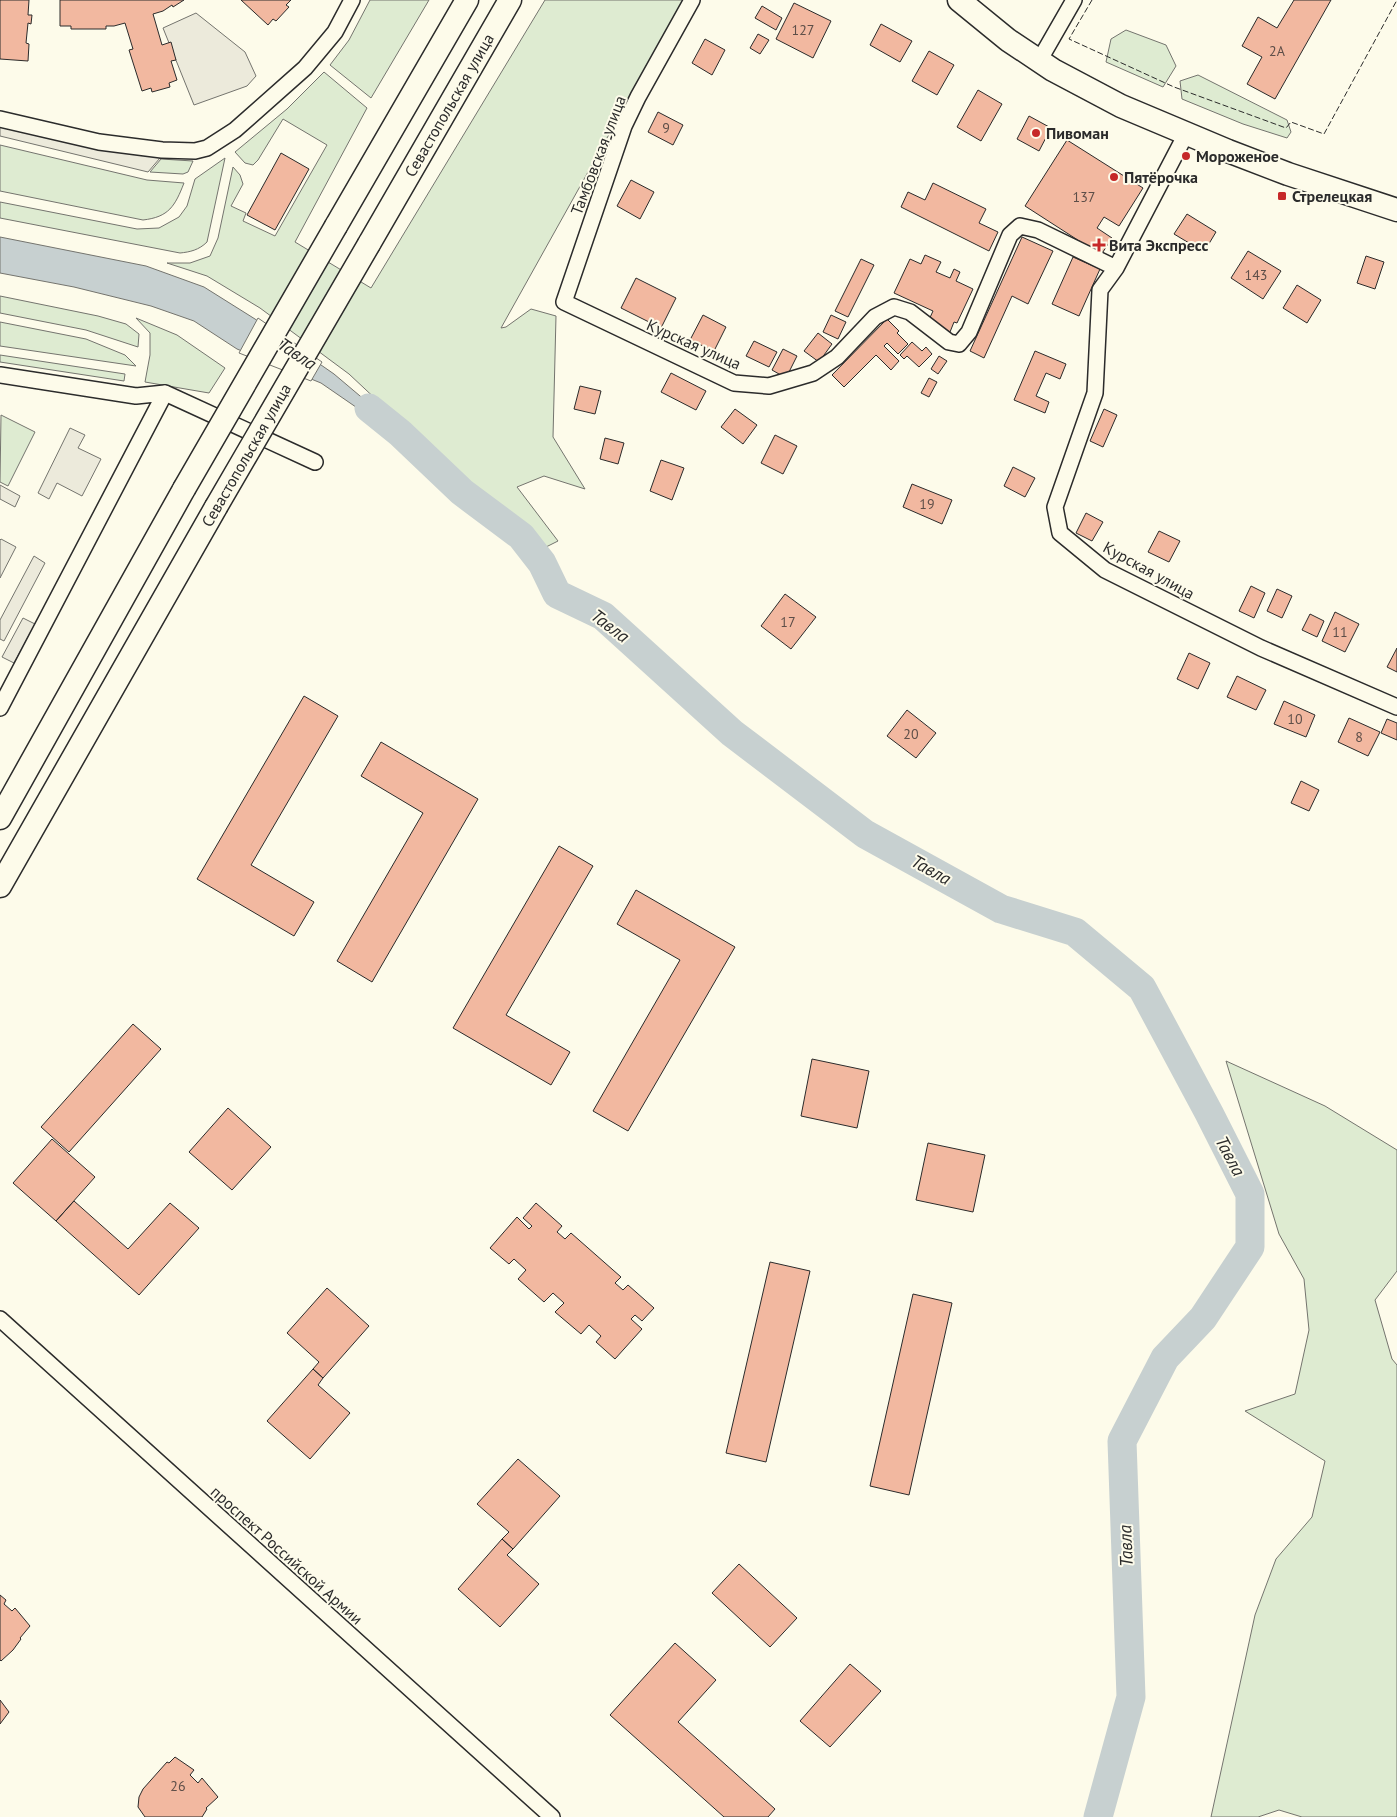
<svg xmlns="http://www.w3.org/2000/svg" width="1397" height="1817" font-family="'PT Sans',sans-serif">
<rect width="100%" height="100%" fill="#fdfbea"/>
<!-- green -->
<path fill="#deebd1" stroke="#74746e" d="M 370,0 L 429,0 L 371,98 L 330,65 L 349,40 Z
M 545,0 L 684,0 L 501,328 L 506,327 L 531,309 L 556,316 L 553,437 L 585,489 L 544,476 L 517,487 L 558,541 L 546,547 L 458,476 L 349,374 L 260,308 L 207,276 L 167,263 L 190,263 L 210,256 L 218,238 L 233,167 L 240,175 L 243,184 L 231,206 L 246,213 L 243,221 L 275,236 L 327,145 L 283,119 L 258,160 L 253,165 L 245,163 L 235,152 L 287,109 L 324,72 L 367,108 L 295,242 L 371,288 Z
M 1126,30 L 1166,45 L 1176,66 L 1163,87 L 1106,62 L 1111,39 Z
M 1198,75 L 1287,120 L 1291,132 L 1287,138 L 1243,124 L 1182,99 L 1180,81 Z
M 0,145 L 147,180 L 184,183 C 175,206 169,217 143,220 L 0,191 Z
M 225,158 L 207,242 C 199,250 190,252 180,253 L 0,218 L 0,202 L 137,229 L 159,228 L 179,217 L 187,206 L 195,179 Z
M 161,159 L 193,161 L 188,172 L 183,174 L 150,172 Z
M 0,296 L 98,316 L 126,324 L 139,334 L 138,347 L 86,330 L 0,313 Z
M 136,318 L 177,335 L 225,368 L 209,393 L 145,382 L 150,355 L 150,333 Z
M 0,322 L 86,339 L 125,355 L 136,366 L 0,346 Z
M 0,355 L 125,374 L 124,381 L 0,362 Z
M 1,415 L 35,432 L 8,486 L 0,482 Z
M 1226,1061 L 1325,1106 L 1397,1150 L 1397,1271 L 1375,1300 L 1392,1359 L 1397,1365 L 1397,1817 L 1302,1817 L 1279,1810 L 1258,1817 L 1211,1817 L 1255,1615 L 1276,1559 L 1312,1517 L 1325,1461 L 1245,1411 L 1295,1394 L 1309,1330 L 1304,1279 L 1279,1234 Z"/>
<!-- parking -->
<path fill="#eceadb" stroke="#74746e" d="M 196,13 L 245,52 L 256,76 L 247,86 L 194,105 L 163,28 Z
M 0,121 L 160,158 L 148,172 L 0,136 Z
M 70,428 L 85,435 L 78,448 L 101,459 L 82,496 L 57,483 L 49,499 L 38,493 Z
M 0,485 L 20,496 L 15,507 L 0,499 Z
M 1,539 L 16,547 L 0,578 L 0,540 Z
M 34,556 L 45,563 L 4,641 L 0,639 L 0,620 Z
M 23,618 L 35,624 L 14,663 L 2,657 Z"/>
<!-- water -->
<path fill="#c7d0d0" stroke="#74746e" d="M 0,237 L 146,266 L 204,287 L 255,319 L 334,374 L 379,412 L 400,433 L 366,414 L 321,383 L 237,349 L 194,321 L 151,306 L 74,287 L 0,273 Z"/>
<!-- pier -->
<path fill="#fdfbea" stroke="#74746e" d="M 258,318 L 322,362 L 311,381 L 239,353 Z"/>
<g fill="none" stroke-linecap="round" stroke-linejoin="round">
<!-- river -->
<path stroke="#c7d0d0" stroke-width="29" d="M 369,408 L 400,433 L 462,492 L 521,536 L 542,563 L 557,594 L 603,616 L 732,733 L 865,834 L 1001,909 L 1075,932 L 1142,988 L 1209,1113 L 1250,1194 L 1250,1247 L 1203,1318 L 1165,1358 L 1122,1441 L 1131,1697 L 1098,1817"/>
</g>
<!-- building -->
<path fill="#f2b8a0" stroke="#2b2b2b" d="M 0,0 L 29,0 L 28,15 L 32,15 L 31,24 L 28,23 L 26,43 L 29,44 L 28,61 L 0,59 Z
M 60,0 L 184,0 L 173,7 L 172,5 L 163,11 L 153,14 L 162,45 L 171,42 L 176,60 L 171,61 L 177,80 L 169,83 L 170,87 L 152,92 L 151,88 L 142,91 L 129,50 L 133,49 L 125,23 L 114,26 L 106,26 L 106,29 L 71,29 L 71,26 L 60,26 Z
M 241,0 L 291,0 L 286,5 L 289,7 L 276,21 L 273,19 L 268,25 Z
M 1294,0 L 1331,0 L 1275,99 L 1247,84 L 1262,57 L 1242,46 L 1258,17 L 1277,28 Z
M 794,3 L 831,21 L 813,58 L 776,39 Z
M 762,6 L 782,18 L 776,30 L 755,18 Z
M 881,24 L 912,41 L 900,62 L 870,45 Z
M 758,34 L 769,40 L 760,54 L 750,48 Z
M 705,39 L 725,50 L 712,75 L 692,63 Z
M 929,51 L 954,65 L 937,95 L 912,81 Z
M 978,90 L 1002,104 L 981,141 L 957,127 Z
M 658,112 L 683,125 L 673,145 L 648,132 Z
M 1029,116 L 1051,128 L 1039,151 L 1017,139 Z
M 1067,140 L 1143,188 L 1119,226 L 1104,217 L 1097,228 L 1112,238 L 1101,255 L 1025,206 Z
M 281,153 L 309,169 L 275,230 L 247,215 Z
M 631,180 L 654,192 L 640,219 L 617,206 Z
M 933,183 L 986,209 L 979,223 L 998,232 L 989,251 L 901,207 L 908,192 L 925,200 Z
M 1187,214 L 1216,232 L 1204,252 L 1174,234 Z
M 1022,237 L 1053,251 L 1028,304 L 1012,296 L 984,358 L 970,351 Z
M 1248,251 L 1281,271 L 1263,299 L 1231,278 Z
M 925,255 L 941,262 L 936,272 L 950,278 L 954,269 L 960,272 L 956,281 L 973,289 L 957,323 L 954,322 L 950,332 L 928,322 L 933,311 L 894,293 L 910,259 L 921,264 Z
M 1366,256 L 1384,262 L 1375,289 L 1357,283 Z
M 1073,257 L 1100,269 L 1079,316 L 1052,304 Z
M 861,259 L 874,265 L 848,317 L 835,311 Z
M 636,278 L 676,298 L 661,328 L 621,308 Z
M 1297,285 L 1321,300 L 1307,323 L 1283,308 Z
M 703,315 L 726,327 L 714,351 L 690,340 Z
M 831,315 L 846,322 L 838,339 L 823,332 Z
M 887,319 L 899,331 L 897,333 L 908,344 L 898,354 L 887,343 L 884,346 L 899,361 L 891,370 L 876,355 L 844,387 L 832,375 Z
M 818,333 L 832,344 L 819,362 L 804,351 Z
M 754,341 L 777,352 L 769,367 L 746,356 Z
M 912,342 L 922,351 L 926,347 L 932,354 L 919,367 L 907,356 L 904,359 L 900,355 Z
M 783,349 L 797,356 L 786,378 L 772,370 Z
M 1035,351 L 1066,364 L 1060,379 L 1046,373 L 1036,396 L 1049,402 L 1045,413 L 1014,400 Z
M 939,356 L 947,361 L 938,374 L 931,369 Z
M 671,373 L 706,391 L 696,410 L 661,392 Z
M 929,378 L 937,382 L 929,397 L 921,393 Z
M 580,386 L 601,391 L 595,414 L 574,409 Z
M 735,409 L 757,425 L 743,444 L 721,427 Z
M 1104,409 L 1117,415 L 1103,447 L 1090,441 Z
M 775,435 L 797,446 L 783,474 L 761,463 Z
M 605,438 L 624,443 L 618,464 L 600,459 Z
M 661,460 L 684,468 L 672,500 L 650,491 Z
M 1013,467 L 1035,478 L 1025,497 L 1004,486 Z
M 912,484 L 952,500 L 942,524 L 903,507 Z
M 1086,513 L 1103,522 L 1092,541 L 1076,533 Z
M 1159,531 L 1180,541 L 1169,562 L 1148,552 Z
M 1251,586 L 1265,593 L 1254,618 L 1239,611 Z
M 1277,589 L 1292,596 L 1282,618 L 1267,611 Z
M 785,594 L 816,617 L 791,649 L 761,626 Z
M 1335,612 L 1359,624 L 1345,652 L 1322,641 Z
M 1310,614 L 1324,621 L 1317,637 L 1302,630 Z
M 1397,648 L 1397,672 L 1387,667 Z
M 1189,653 L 1210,663 L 1198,689 L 1177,679 Z
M 1237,676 L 1266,690 L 1256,710 L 1227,697 Z
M 304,696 L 338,716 L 251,865 L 314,902 L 294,936 L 197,879 Z
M 1284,701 L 1315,715 L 1306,737 L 1274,724 Z
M 907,710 L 936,733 L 916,758 L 887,736 Z
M 1349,718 L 1380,732 L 1368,756 L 1338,742 Z
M 1387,719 L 1397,723 L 1397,740 L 1381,733 Z
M 381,742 L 478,799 L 372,982 L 337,961 L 423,813 L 361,776 Z
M 1301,781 L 1319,790 L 1309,811 L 1291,803 Z
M 559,846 L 593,866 L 506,1015 L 570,1052 L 551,1085 L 453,1028 Z
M 636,890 L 735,947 L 628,1131 L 593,1111 L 680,960 L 617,924 Z
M 133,1024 L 161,1049 L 69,1152 L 41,1127 Z
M 812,1059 L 869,1071 L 857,1128 L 801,1116 Z
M 228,1108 L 271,1147 L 232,1190 L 189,1152 Z
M 52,1139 L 95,1177 L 56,1221 L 13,1183 Z
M 928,1143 L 985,1155 L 973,1212 L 916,1200 Z
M 74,1201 L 128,1249 L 170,1203 L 199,1228 L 139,1295 L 56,1221 Z
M 536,1203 L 562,1226 L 557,1232 L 565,1239 L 571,1233 L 621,1277 L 615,1283 L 623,1290 L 628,1285 L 654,1308 L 642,1321 L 635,1315 L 631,1319 L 642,1329 L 615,1359 L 596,1342 L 601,1336 L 589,1325 L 581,1334 L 555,1312 L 564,1303 L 553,1293 L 544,1302 L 518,1279 L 526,1270 L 514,1259 L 509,1264 L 490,1248 L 517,1217 L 529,1229 L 532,1226 L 523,1218 Z
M 770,1262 L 810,1271 L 766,1462 L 726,1453 Z
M 327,1288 L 369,1326 L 323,1378 L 313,1369 L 319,1362 L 287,1333 Z
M 913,1294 L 952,1303 L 909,1495 L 870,1486 Z
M 313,1369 L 323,1378 L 318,1385 L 350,1413 L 310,1459 L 267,1421 Z
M 518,1459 L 560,1496 L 513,1549 L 502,1539 L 509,1532 L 477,1504 Z
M 502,1539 L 513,1549 L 507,1555 L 539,1584 L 500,1627 L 458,1589 Z
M 739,1564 L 797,1618 L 770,1647 L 712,1593 Z
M 0,1595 L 6,1600 L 4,1604 L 12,1611 L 15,1608 L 30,1626 L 20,1638 L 21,1639 L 13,1650 L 1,1661 L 0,1660 Z
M 675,1643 L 716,1680 L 678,1722 L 775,1809 L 768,1817 L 724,1817 L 610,1715 Z
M 850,1664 L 881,1691 L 830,1747 L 800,1721 Z
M 0,1700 L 9,1712 L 0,1724 Z
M 175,1757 L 194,1770 L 190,1775 L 198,1783 L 202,1778 L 218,1797 L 206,1808 L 207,1809 L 202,1817 L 145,1817 L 138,1807 L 139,1797 L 143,1789 L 167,1762 L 169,1763 Z"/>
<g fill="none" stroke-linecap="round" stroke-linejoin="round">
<!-- street casing -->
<g stroke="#2b2b2b" stroke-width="18">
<path id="street" d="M 692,0 L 638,97 L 624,126 L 564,302 L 734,383 L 769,386 L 813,373 L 837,357 L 875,317 L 894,307 L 910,312 L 949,342 L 959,344 L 969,332 L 1010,235 L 1020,226 L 1038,230 L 1116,268
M 1039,61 L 1074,0
M 0,119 L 99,142 L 162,150 L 195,151 L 207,148 L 235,130 L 305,68 L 335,32 L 352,0
M 1186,134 L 1116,268 L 1100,290 L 1095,393 L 1055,507 L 1060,533 L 1105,570 L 1261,648 L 1397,707
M 0,375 L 136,396 L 165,393 L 315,462
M 0,708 L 165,393
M 0,1319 L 552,1817"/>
</g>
<!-- primary casing -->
<g stroke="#2b2b2b" stroke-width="25">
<path id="primary" d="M 959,0 L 1008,40 L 1053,70 L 1121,106 L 1228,151 L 1288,174 L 1397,210
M 336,226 L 467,0
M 369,244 L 510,0
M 0,818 L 184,489
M 0,886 L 216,507"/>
</g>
<!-- street -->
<use href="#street" stroke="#fdfbea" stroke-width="15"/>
<!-- primary -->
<use href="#primary" stroke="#fdfbea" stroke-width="22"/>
<!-- primary-bridge casing -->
<g stroke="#2b2b2b" stroke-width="25" stroke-linecap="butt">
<path id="primary-bridge" d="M 184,489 L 336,226
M 216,507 L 369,244"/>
</g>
<!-- primary-bridge -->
<use href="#primary-bridge" stroke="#fdfbea" stroke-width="22"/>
<!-- fence -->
<path stroke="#2b2b2b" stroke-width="1" stroke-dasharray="6 2.5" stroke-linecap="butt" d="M 1092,0 L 1069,39 L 1174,87 L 1286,128 L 1291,122 L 1324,134 L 1397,0"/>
</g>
<!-- markers -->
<g fill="#c62828" stroke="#fdfbea" stroke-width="2">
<circle cx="1036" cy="133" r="5"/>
<circle cx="1186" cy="156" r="5"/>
<circle cx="1114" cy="177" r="5"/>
<rect x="1277" y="191" width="10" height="10" rx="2.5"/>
<path d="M1096.5 237.5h5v5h5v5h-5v5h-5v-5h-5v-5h5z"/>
</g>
<g text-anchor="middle" stroke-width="4" stroke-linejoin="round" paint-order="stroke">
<!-- number labels -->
<g font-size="14" fill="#5d4e48">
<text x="803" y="35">127</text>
<text x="1277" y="56">2А</text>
<text x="666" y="133">9</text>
<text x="1084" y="202">137</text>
<text x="1256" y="280">143</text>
<text x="927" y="509">19</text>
<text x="788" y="627">17</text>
<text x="1340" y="637">11</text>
<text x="1295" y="724">10</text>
<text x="911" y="739">20</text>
<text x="1359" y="742">8</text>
<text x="178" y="1791">26</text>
</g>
<!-- street labels -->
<g font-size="16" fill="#2b2b2b" stroke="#fdfbea">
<text transform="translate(449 105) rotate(-60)" y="6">Севастопольская улица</text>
<text transform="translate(598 155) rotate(-69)" y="6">Тамбовская улица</text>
<text transform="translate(694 344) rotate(24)" y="6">Курская улица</text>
<text transform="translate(246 455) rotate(-60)" y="6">Севастопольская улица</text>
<text transform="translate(1149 570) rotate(29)" y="6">Курская улица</text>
<text transform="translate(287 1555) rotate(42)" y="6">проспект Российской Армии</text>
</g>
<!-- poi labels -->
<g font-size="16" font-weight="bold" fill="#2b2b2b" stroke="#fdfbea" text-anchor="start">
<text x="1046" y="139">Пивоман</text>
<text x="1196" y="162">Мороженое</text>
<text x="1124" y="183">Пятёрочка</text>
<text x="1292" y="202">Стрелецкая</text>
<text x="1109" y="251">Вита Экспресс</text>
</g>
<!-- water labels -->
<g font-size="18" font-style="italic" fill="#2b2b2b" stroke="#fdfbea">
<text transform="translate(297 354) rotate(34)" y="6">Тавла</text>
<text transform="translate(610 626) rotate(37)" y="6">Тавла</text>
<text transform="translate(931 870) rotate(29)" y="6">Тавла</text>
<text transform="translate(1230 1156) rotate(62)" y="6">Тавла</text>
<text transform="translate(1126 1546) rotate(-92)" y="6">Тавла</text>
</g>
</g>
</svg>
